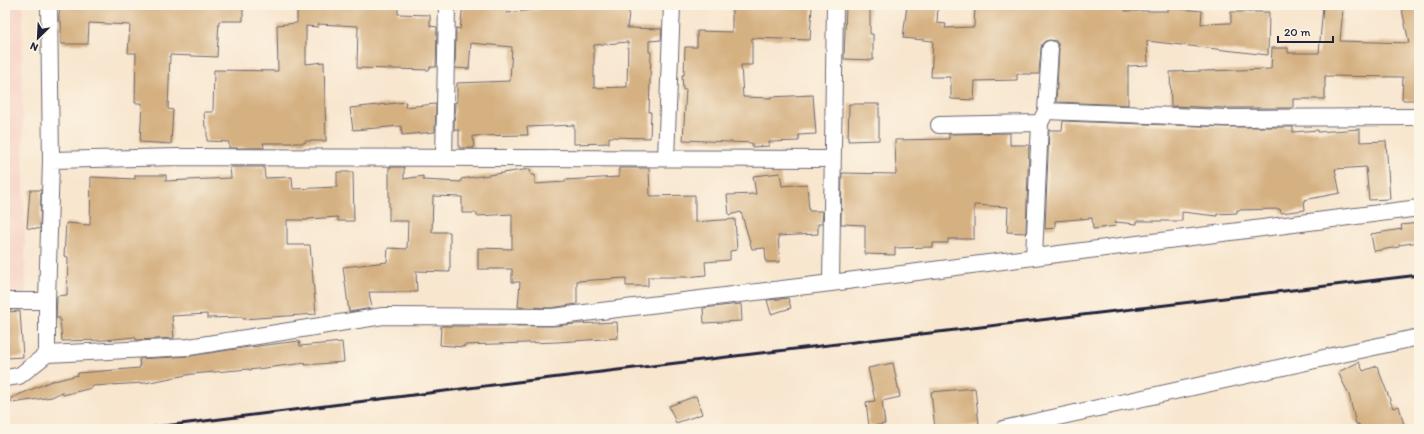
<svg xmlns="http://www.w3.org/2000/svg" width="1424" height="434" font-family="Itim,sans-serif">
<rect width="100%" height="100%" fill="#fcf5e5"/>
<filter id="ink" filterUnits="userSpaceOnUse"><feTurbulence type="fractalNoise" baseFrequency=".025" numOctaves="2"/><feDisplacementMap in="SourceGraphic" scale="8" xChannelSelector="R" yChannelSelector="G"/><feConvolveMatrix kernelMatrix="1 2 1 2 8 2 1 2 1" color-interpolation-filters="sRGB"/></filter>
<filter id="wash" filterUnits="userSpaceOnUse"><feTurbulence type="fractalNoise" baseFrequency=".012" numOctaves="4" result="noise"/><feDisplacementMap in="SourceGraphic" scale="16" xChannelSelector="R" yChannelSelector="G"/><feGaussianBlur stdDeviation="0.9" result="paint"/><feColorMatrix in="noise" values="0 0 0 0 0 0 0 0 0 0 0 0 0 0 0 0 0 1.4 0 .05"/><feComposite in="paint" operator="in"/></filter>
<g filter="url(#wash)">
<rect width="100%" height="100%" fill="#f8e6cf"/>
<!-- built -->
<path fill="#f6d2c5" d="M 5,5 L 23,5 L 22,78 L 26,295 L 5,295 Z"/>
<g id="blocks">
<!-- building -->
<path fill="#d5b182" fill-rule="evenodd" d="M 61,5 L 243,5 L 243,21 L 219,21 L 217,57 L 170,55 L 168,109 L 173,110 L 171,144 L 140,142 L 142,103 L 135,103 L 136,53 L 128,53 L 130,25 L 89,23 L 88,44 L 61,44 L 61,21 L 59,21 L 59,15 Z
M 297,5 L 398,5 L 398,14 L 430,15 L 430,26 L 437,27 L 436,67 L 430,67 L 429,70 L 357,68 L 358,26 L 318,24 L 318,27 L 306,26 L 306,64 L 324,62 L 326,141 L 305,141 L 305,143 L 263,143 L 264,148 L 229,148 L 229,142 L 207,141 L 207,127 L 205,127 L 204,112 L 213,112 L 214,70 L 278,71 L 277,25 L 297,23 Z
M 463,5 L 508,5 L 507,13 L 573,5 L 630,6 L 627,28 L 662,29 L 661,40 L 649,41 L 649,52 L 651,52 L 649,112 L 651,112 L 650,138 L 609,137 L 609,143 L 574,144 L 574,125 L 527,127 L 528,135 L 473,136 L 474,148 L 459,148 L 459,130 L 454,130 L 455,102 L 457,102 L 457,83 L 510,81 L 512,47 L 471,43 L 469,69 L 455,68 L 456,28 L 460,29 ZM 628,42 L 627,87 L 594,88 L 594,45 Z
M 732,5 L 812,5 L 810,40 L 752,38 L 752,65 L 741,65 L 743,97 L 771,98 L 771,97 L 813,95 L 816,134 L 799,135 L 799,141 L 769,142 L 769,146 L 752,147 L 752,143 L 683,140 L 686,89 L 683,90 L 682,75 L 684,75 L 685,47 L 697,47 L 697,31 L 732,32 Z
M 846,5 L 870,5 L 870,34 L 873,34 L 873,60 L 844,59 Z
M 907,5 L 938,5 L 937,23 L 946,24 L 945,28 L 974,27 L 975,5 L 1125,5 L 1125,11 L 1168,11 L 1168,8 L 1202,11 L 1201,24 L 1231,23 L 1231,12 L 1269,12 L 1268,55 L 1147,41 L 1148,65 L 1128,66 L 1128,105 L 1056,102 L 1059,49 L 1058,44 L 1056,41 L 1050,40 L 1045,41 L 1042,44 L 1041,48 L 1039,74 L 1017,74 L 1017,80 L 975,81 L 974,100 L 951,99 L 951,82 L 950,82 L 950,77 L 931,77 L 933,41 L 903,38 Z
M 1401,5 L 1419,5 L 1419,100 L 1402,100 L 1403,77 L 1325,76 L 1325,99 L 1293,99 L 1293,108 L 1225,108 L 1171,106 L 1170,72 L 1271,69 L 1272,48 L 1288,48 L 1288,53 L 1319,53 L 1323,6 L 1343,8 L 1340,41 L 1409,43 Z
M 406,102 L 405,107 L 436,104 L 435,132 L 402,135 L 401,126 L 353,130 L 350,108 Z
M 849,104 L 879,104 L 879,140 L 848,141 Z
M 1063,121 L 1225,127 L 1293,127 L 1293,132 L 1318,130 L 1318,132 L 1360,129 L 1360,142 L 1386,141 L 1390,199 L 1369,200 L 1366,167 L 1335,169 L 1340,193 L 1304,200 L 1305,210 L 1281,213 L 1280,209 L 1237,210 L 1237,213 L 1217,214 L 1217,216 L 1182,212 L 1182,221 L 1137,221 L 1137,224 L 1115,222 L 1116,226 L 1093,229 L 1092,218 L 1055,221 L 1055,228 L 1045,229 L 1049,130 L 1062,130 Z
M 1010,133 L 1010,145 L 1029,145 L 1026,233 L 1007,232 L 1008,207 L 974,205 L 974,239 L 948,239 L 948,243 L 933,243 L 933,247 L 895,248 L 895,255 L 865,254 L 865,225 L 841,224 L 842,173 L 896,174 L 895,140 L 949,139 L 949,134 Z
M 230,167 L 264,167 L 265,178 L 292,177 L 293,189 L 337,187 L 337,172 L 353,172 L 354,221 L 338,221 L 338,217 L 308,219 L 308,220 L 287,220 L 287,245 L 310,245 L 316,314 L 243,319 L 243,317 L 207,318 L 207,314 L 172,316 L 174,338 L 136,340 L 135,337 L 105,340 L 62,341 L 60,318 L 56,318 L 57,296 L 67,295 L 68,257 L 64,256 L 66,223 L 90,225 L 91,177 L 135,179 L 135,175 L 166,175 L 166,181 L 231,178 Z
M 389,167 L 404,167 L 404,179 L 423,176 L 423,180 L 461,182 L 461,179 L 530,169 L 531,175 L 535,175 L 535,184 L 565,182 L 565,180 L 619,177 L 619,168 L 649,168 L 650,196 L 695,195 L 695,222 L 735,219 L 737,250 L 730,251 L 730,260 L 705,262 L 706,275 L 687,277 L 648,277 L 648,286 L 626,286 L 626,278 L 577,281 L 577,304 L 551,308 L 518,307 L 520,282 L 512,282 L 512,269 L 478,269 L 478,248 L 512,249 L 512,214 L 477,216 L 477,213 L 462,213 L 462,197 L 433,196 L 432,232 L 450,232 L 450,272 L 416,271 L 417,292 L 369,292 L 372,308 L 349,312 L 343,267 L 387,262 L 388,248 L 407,249 L 408,221 L 389,221 Z
M 780,173 L 782,186 L 807,184 L 809,211 L 823,211 L 822,224 L 818,224 L 818,234 L 778,236 L 780,262 L 766,262 L 765,248 L 752,249 L 741,212 L 729,215 L 727,195 L 756,194 L 753,176 Z
M 30,190 L 41,190 L 40,229 L 27,228 Z
M 1419,223 L 1419,242 L 1399,245 L 1399,247 L 1374,251 L 1371,234 L 1402,229 L 1401,225 Z
M 788,298 L 791,308 L 771,314 L 767,300 Z
M 741,304 L 742,321 L 704,323 L 703,308 Z
M 20,311 L 23,357 L 5,358 L 5,312 Z
M 617,322 L 618,338 L 558,342 L 464,345 L 464,347 L 440,345 L 441,326 L 552,326 L 576,324 Z
M 299,341 L 300,346 L 342,342 L 344,362 L 305,365 L 305,363 L 249,370 L 249,369 L 192,374 L 145,383 L 92,386 L 92,388 L 63,395 L 62,392 L 52,397 L 12,403 L 11,398 L 54,380 L 54,381 L 78,375 L 78,373 L 140,368 L 139,359 L 190,356 L 242,348 Z
M 1359,362 L 1363,371 L 1377,366 L 1393,408 L 1399,406 L 1405,429 L 1359,429 L 1359,424 L 1356,424 L 1349,395 L 1338,372 Z
M 893,363 L 900,397 L 882,401 L 885,424 L 869,426 L 866,402 L 875,401 L 868,368 Z
M 975,388 L 979,425 L 935,429 L 931,392 Z
M 696,396 L 702,414 L 676,423 L 669,406 Z"/>
</g>
</g>
<g filter="url(#ink)">
<use href="#blocks" fill-opacity="0" stroke="#6d676f" stroke-width="1"/>
<g fill="none" stroke-linecap="round" stroke-linejoin="round">
<!-- street casing -->
<g stroke="#6d676f" stroke-width="18">
<path id="street" d="M 1046,111 L 1225,118 L 1419,117
M 939,125 L 1040,123
M 444,158 L 447,5
M 666,158 L 672,5
M 51,160 L 179,157 L 833,159
M 1034,257 L 1040,123 L 1046,111 L 1050,49
M 831,283 L 835,5
M 5,301 L 47,301
M 47,354 L 47,301 L 51,160 L 49,5
M 5,378 L 19,376 L 47,354 L 189,347 L 383,316 L 552,317 L 831,283 L 1419,208
M 1003,429 L 1419,337"/>
</g>
<!-- street -->
<use href="#street" stroke="#fff" stroke-width="16"/>
<!-- rail -->
<path stroke="#22223b" stroke-width="3" d="M 140,429 L 517,382 L 1419,275"/>
</g>
</g>
<!-- margin -->
<rect width="1424" height="434" fill="none" stroke="#fcf5e5" stroke-width="20"/>
<!-- north arrow -->
<g transform="translate(38 38) rotate(204)" stroke="#fcf5e5" stroke-width="3" paint-order="stroke">
<path d="M0-3L7 15L0 10L-7 15Z" fill="#22223b"/>
<text y="-6" font-size="11" font-weight="bold" text-anchor="middle" fill="#22223b">N</text>
</g>
<!-- scale -->
<path d="M1278 36v6h55v-6" fill="none" stroke="#22223b" stroke-width="2"/>
<text x="1284" y="36" font-size="12" fill="#22223b" stroke="#fcf5e5" stroke-width="3" paint-order="stroke">20 m</text>
</svg>
